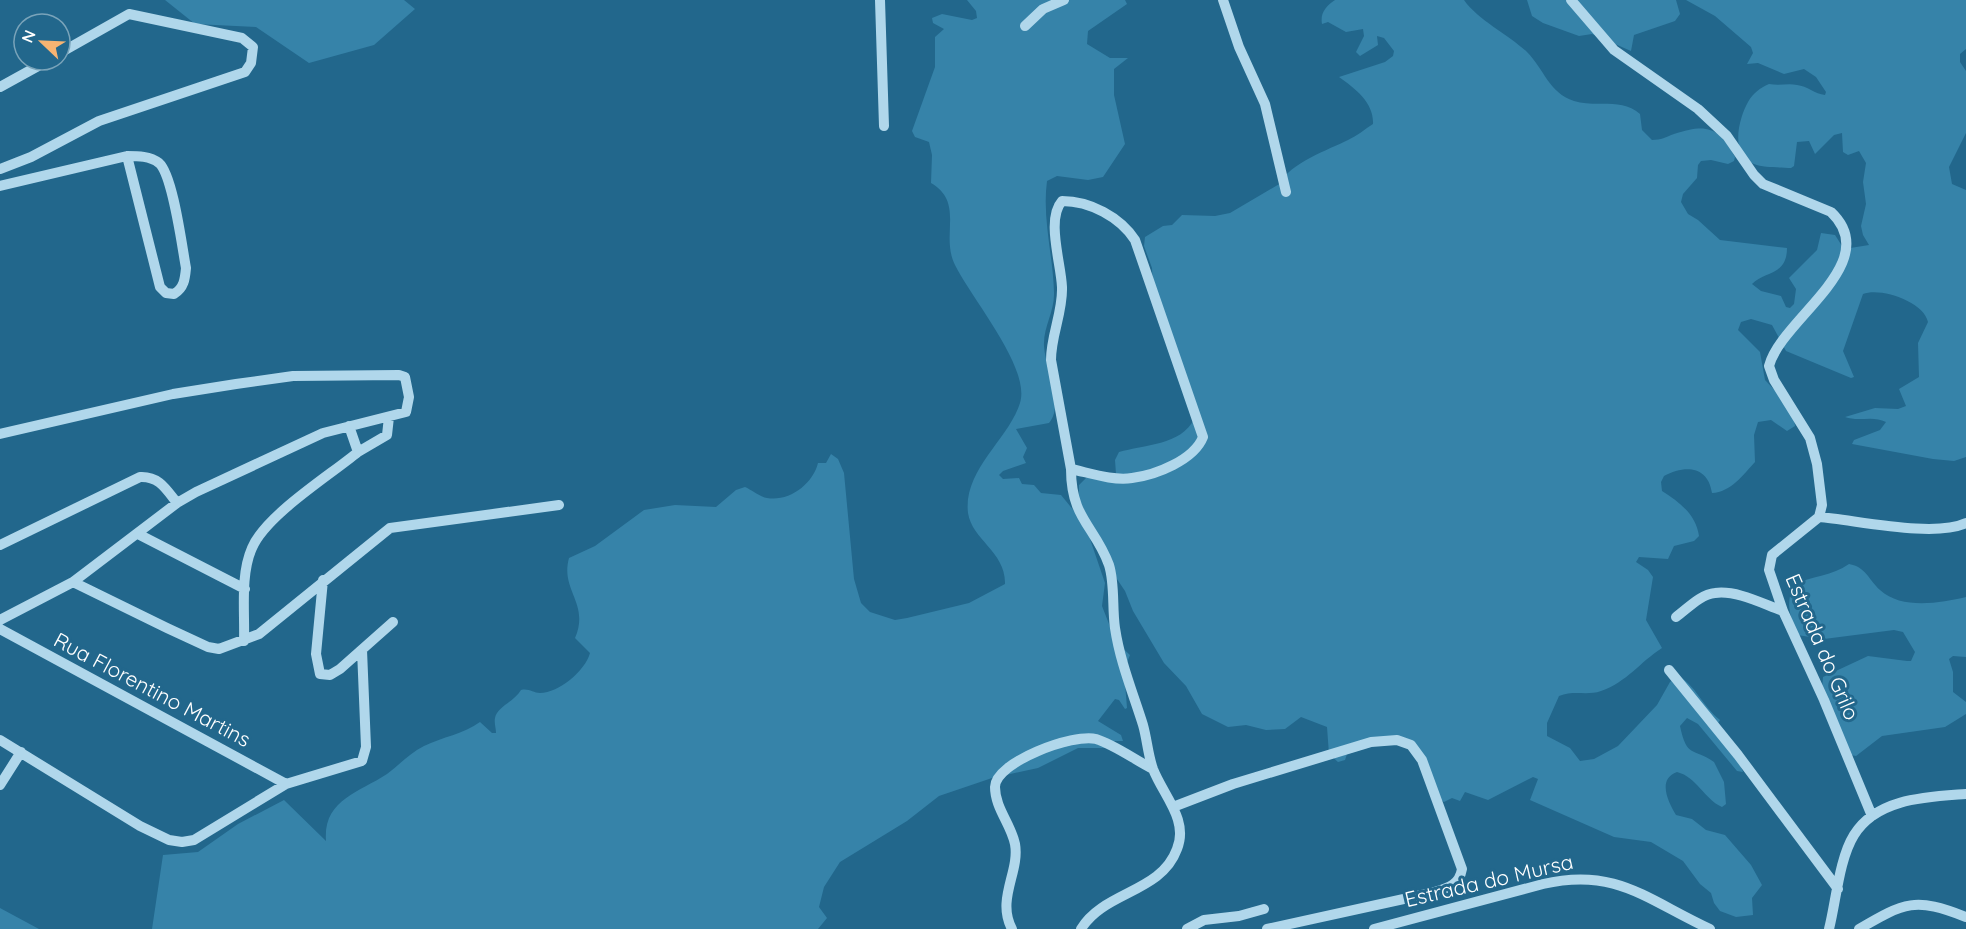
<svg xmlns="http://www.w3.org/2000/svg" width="1966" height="929" font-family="Quicksand,sans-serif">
<rect width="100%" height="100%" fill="#22678c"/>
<!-- green -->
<path fill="#3683a9" d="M 165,0 L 404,0 L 415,9 L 374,45 L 309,63 L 256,27 L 195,24 Z
M 967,0 L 1125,0 L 1127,4 L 1088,31 L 1087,44 L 1110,58 L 1128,58 L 1114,69 L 1114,95 L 1125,144 L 1103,177 L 1088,180 L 1057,176 L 1047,181 C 1042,218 1053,255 1054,292 C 1055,311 1043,327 1044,346 C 1045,368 1065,404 1049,423 L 1016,429 L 1027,448 L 1023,457 L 1026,463 L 1003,471 L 999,475 L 1003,479 L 1019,478 L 1022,484 L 1034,485 L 1041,493 L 1061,495 L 1079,517 L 1079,485 L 1088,476 L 1116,474 L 1115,460 L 1119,452 C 1143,445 1182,445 1194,419 L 1153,288 L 1152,268 L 1144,246 L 1145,237 L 1163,226 L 1172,225 L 1182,215 L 1215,216 L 1230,213 L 1281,183 C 1288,164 1330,149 1348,140 C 1357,136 1365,129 1373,124 C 1374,103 1356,89 1339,77 L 1385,62 L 1393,56 L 1394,51 L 1384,38 L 1377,36 L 1378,45 L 1360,56 L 1356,52 L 1364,36 L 1363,29 L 1346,32 L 1328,22 L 1322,24 C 1320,13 1326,6 1335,0 L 1464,0 C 1478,20 1509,35 1527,52 C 1544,69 1549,93 1574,101 C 1596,108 1621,97 1640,114 L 1642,130 L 1652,140 C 1661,140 1666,137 1674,134 C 1707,123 1719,127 1735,157 L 1734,161 L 1728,164 L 1711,160 L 1701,161 L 1698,165 L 1697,178 L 1683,194 L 1681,202 L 1688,214 L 1698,220 L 1720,240 L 1787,248 C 1787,276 1764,271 1752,284 L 1761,291 L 1781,296 L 1786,307 L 1790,308 L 1794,304 L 1796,289 L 1789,278 L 1817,250 L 1821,233 L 1835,235 L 1844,249 L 1869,245 L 1863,235 L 1861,226 L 1866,204 L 1863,182 L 1866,163 L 1859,151 L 1848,155 L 1843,152 L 1842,133 L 1834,135 L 1815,154 L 1809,141 L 1797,142 L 1794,166 L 1791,168 C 1780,167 1764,168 1754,164 C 1729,155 1739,118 1748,102 C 1753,93 1760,88 1769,84 C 1780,86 1788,83 1797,85 C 1807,86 1815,94 1825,95 L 1826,92 L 1816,77 L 1804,69 L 1784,74 L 1758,63 L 1747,64 L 1753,53 L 1751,47 L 1715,16 L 1686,0 L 1966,0 L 1966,49 L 1960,54 L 1960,62 L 1966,71 L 1966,133 L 1949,167 L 1952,184 L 1966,190 L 1966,457 L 1954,461 L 1933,459 L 1852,444 L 1854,440 L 1880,430 L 1886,422 C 1873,415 1859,422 1845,417 L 1875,408 L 1898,409 L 1906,406 L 1899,389 L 1919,377 L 1918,343 L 1928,322 C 1924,302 1881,287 1863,294 L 1843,351 L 1854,377 L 1851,378 L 1786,351 L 1772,325 L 1751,319 L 1741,322 L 1738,330 L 1760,352 L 1765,380 L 1787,403 L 1794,418 L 1795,426 L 1787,431 L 1771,420 L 1758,422 L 1754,435 L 1755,462 C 1743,475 1731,492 1712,493 C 1708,465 1684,465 1664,476 L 1661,482 L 1662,491 C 1679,502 1696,514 1699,536 L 1694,541 L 1674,546 L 1668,559 L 1639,557 L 1636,562 L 1648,570 L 1653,577 L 1646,620 L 1662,648 C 1640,662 1627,682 1601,691 C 1587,696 1574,690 1559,696 L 1547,723 L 1547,736 L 1570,748 L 1580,761 L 1594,759 L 1618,746 L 1657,705 L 1670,682 L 1678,676 C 1694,683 1704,708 1720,720 L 1715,728 L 1739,761 L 1743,772 L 1737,771 L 1698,724 L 1687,718 L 1680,726 C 1687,759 1693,747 1714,762 L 1724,782 L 1726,804 L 1722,807 C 1704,799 1697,777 1677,772 C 1657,779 1668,802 1676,815 L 1692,819 L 1706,830 L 1725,835 L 1751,865 L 1762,885 L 1752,898 L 1753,915 L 1736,917 L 1720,911 L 1714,903 L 1711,893 L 1700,884 L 1683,861 L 1651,842 L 1614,837 L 1530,800 L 1538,779 L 1533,777 L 1488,800 L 1465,792 L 1460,801 L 1452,798 L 1444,802 L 1437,797 L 1411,748 L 1398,739 L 1347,754 L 1345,760 L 1338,762 L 1329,754 L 1327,727 L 1301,717 L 1285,729 L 1266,730 L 1246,725 L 1228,727 L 1202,714 L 1186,686 L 1164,663 L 1133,611 L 1125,591 L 1090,539 L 1105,583 L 1102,606 L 1116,642 L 1130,655 L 1124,670 L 1127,708 L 1125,709 L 1119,700 L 1115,699 L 1098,721 L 1121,735 L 1123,741 L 1115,741 L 1106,748 L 1078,748 L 1038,768 L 992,778 L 939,796 L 907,821 L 840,862 L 824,887 L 819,907 L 827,918 L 818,929 L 152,929 L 163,855 L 198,852 L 238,824 L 284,800 L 326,841 C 323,800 358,793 387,774 C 399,765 410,753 424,746 C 442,737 464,734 480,722 L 492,733 L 496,733 C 496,728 494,723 495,718 C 497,707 515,701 521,690 C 529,688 533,693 540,693 C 559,693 585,671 590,653 L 575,638 C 590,603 560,591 569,558 L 595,546 L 644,510 L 675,505 L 716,507 L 736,490 L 745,487 C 752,490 760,497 767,498 C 789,502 813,484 818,463 L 826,463 L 831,454 L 838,459 L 844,473 L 854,579 L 861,603 L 870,612 L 895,620 L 907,618 L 969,603 L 1005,584 C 1006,552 972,540 968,513 C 963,470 1009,439 1020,403 C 1031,368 971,298 955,265 C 940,235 965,203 931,183 L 932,155 L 929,142 L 915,137 L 912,131 L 935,67 L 935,37 L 944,29 L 933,23 L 932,18 L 942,14 L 972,20 L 977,18 L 976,11 Z
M 1527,0 L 1676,0 L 1680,14 L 1675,21 L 1634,35 L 1631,51 L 1592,34 L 1579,36 L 1543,23 L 1532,16 Z
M 1849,564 C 1866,567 1868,579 1880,590 C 1902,610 1940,603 1966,597 L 1966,657 L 1953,656 L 1949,659 L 1953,672 L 1953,692 L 1966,702 L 1966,714 L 1945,727 L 1882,736 L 1856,756 L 1851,755 L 1822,689 L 1823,677 L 1868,656 L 1907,661 L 1911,661 L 1915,652 L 1903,632 L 1894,630 L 1824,639 L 1797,635 C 1790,615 1785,604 1794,584 C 1813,576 1832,576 1849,564 Z
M 0,908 L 39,929 L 0,929 Z"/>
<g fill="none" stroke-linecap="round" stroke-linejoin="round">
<!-- minor -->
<path stroke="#b0d7eb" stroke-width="10" d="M 880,0 L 884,126
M 1223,0 L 1239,47 L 1265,104 L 1286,192
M 1571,0 L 1614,50 L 1698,109 L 1727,136 L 1754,175 L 1763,184 L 1831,212 C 1885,263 1781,319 1769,366 L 1774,380 L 1810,438 L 1817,464 L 1822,505 L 1819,517 L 1772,555 L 1769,570 L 1783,611 L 1824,700 L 1872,816
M 1025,26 L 1043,9 L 1064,0
M 0,87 L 49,60
M 0,169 L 31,157 L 99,121 L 245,72 L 251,63 L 253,47 L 242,38 L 129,14 L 60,53
M 0,186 L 127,156 C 138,156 150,156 159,163 C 173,175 182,247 186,268 C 185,279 184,288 174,294 L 166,293 L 160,287 L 127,156
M 0,434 L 173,394 L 236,384 L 293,376 L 399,375 L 405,377 L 409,397 L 406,412 L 323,433 L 196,492 L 177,503 L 73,582 L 0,620
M 358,452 L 387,435 L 389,417
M 1071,469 C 1090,473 1113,481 1132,478 C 1156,475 1194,460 1203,437 L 1135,240 C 1120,217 1090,201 1062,201 C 1046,219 1061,263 1062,287 C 1063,312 1051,335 1051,360 L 1071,469 C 1071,519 1095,526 1109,565 C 1115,584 1112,608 1115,628 C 1120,662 1133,693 1143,725 C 1147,739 1148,755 1153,769 C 1163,795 1189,820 1177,849 C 1161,893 1104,891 1081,929
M 1819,517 C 1856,520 1934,538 1966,523
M 138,534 L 245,589
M 0,545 L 140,477 C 159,476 166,489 177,503
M 323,580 L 316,654 L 320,674 L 330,675 L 340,669 L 393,622
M 73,582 L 167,628 L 208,647 L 219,649 L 259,634 L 390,528 L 559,505
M 1676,617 C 1687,609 1701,594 1715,593 C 1737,590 1763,604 1783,611
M 0,629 L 286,784
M 244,641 C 245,612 240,575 252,548 C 266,515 329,476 358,452 L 349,426
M 1669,670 L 1738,755 L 1838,889
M 0,740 L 140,826 L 169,840 L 182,842 L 194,840 L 286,784 L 362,761 L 366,747 L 362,650
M 0,785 L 21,752
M 1173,807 L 1233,784 L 1371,742 L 1397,740 L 1411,745 L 1422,760 L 1462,869 C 1459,886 1447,888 1431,893 L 1267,929
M 1012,929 C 996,899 1020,872 1015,844 C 1011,824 995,808 995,787 C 995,762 1074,733 1096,739 C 1115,745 1135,760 1153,769
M 1187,929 L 1204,920 L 1239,916 L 1264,909
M 1374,929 L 1543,884 C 1616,867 1647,900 1710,929
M 1829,929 C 1836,902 1839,859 1854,835 C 1877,798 1927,797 1966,794
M 1859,929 C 1905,902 1915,897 1966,917"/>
</g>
<g text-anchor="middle" stroke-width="6" stroke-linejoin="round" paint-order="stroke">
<!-- street labels -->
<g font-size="21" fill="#fff" stroke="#22678c">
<text transform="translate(1822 647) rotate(67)" y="7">Estrada do Grilo</text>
<text transform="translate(152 690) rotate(28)" y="7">Rua Florentino Martins</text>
<text transform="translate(1489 881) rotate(-13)" y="7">Estrada do Mursa</text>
</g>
</g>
<!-- north arrow -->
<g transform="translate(42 42) rotate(293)"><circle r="28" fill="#22678c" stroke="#7aa4ba" stroke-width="1.5"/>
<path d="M0-4.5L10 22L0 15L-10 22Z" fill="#f7b472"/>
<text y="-9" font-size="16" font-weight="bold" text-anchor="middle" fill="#ffffff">N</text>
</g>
</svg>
